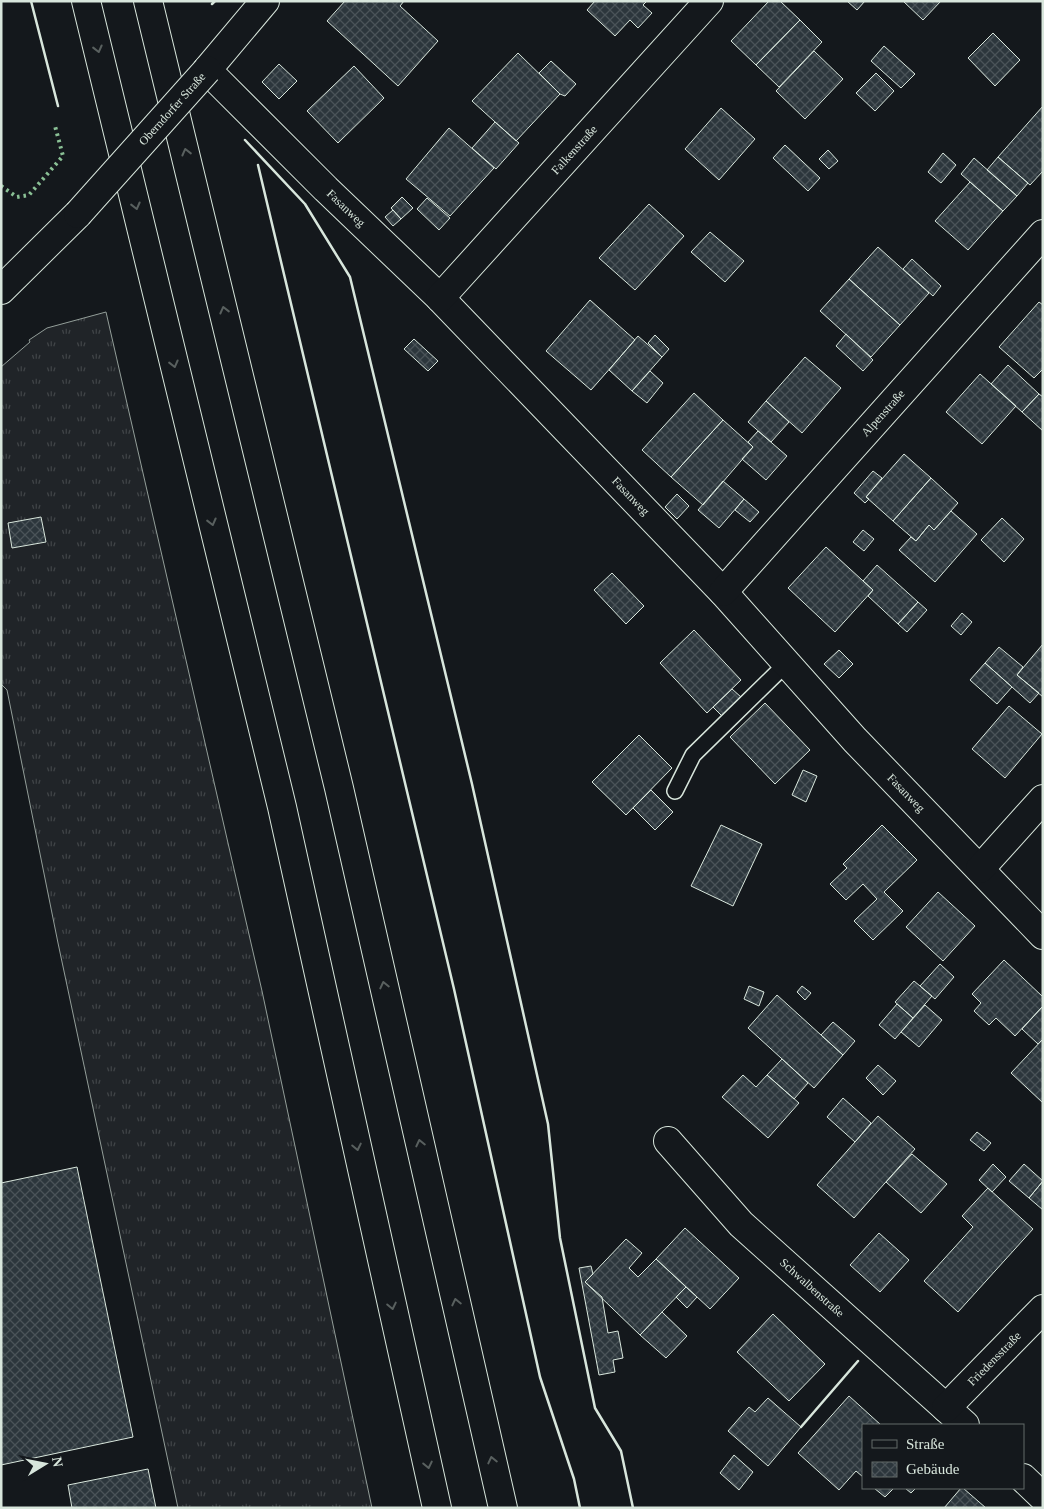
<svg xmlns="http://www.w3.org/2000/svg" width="1044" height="1509" font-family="'Times New Roman',serif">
<defs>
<pattern id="grass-tufts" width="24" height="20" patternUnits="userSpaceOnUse" patternTransform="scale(1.25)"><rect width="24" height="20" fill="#202428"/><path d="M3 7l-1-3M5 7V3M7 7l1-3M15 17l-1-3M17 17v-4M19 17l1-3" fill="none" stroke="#404447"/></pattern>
<pattern id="building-cross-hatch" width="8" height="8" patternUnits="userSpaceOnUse" patternTransform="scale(1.25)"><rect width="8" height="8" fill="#2c363c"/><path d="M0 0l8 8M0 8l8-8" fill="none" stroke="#4a5358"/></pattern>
</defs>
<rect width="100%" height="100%" fill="#14181c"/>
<!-- grass -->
<path fill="url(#grass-tufts)" stroke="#939e99" d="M 106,312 L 262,991 L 372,1508 L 178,1508 L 58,943 L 7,690 L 1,684 L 1,367 L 30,342 L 29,340 L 47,328 Z"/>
<!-- building -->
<path fill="url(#building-cross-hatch)" stroke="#d8e6dc" d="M 345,1 L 404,1 L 400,6 L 438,41 L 398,86 L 327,21 Z
M 595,1 L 647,1 L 643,5 L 652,13 L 638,28 L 630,20 L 615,36 L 587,10 Z
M 769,1 L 780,1 L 800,20 L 756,65 L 731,41 Z
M 847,1 L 865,1 L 857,10 Z
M 903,1 L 941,1 L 923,20 Z
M 800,20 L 822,42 L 779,87 L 756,65 Z
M 993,33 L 1020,60 L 995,86 L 968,58 Z
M 884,46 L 915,74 L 901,88 L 871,61 Z
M 814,51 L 843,79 L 805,119 L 776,91 Z
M 518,53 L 560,94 L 516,141 L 472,101 Z
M 551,61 L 576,84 L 565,96 L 560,94 L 539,73 Z
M 279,64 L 297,81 L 279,99 L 262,82 Z
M 354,66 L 384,98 L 338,143 L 307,111 Z
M 876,73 L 894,91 L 875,111 L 856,93 Z
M 1043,106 L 1043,171 L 1030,185 L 998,157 Z
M 721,108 L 755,139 L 719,180 L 685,149 Z
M 495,122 L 519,143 L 496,169 L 472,148 Z
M 449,128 L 494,168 L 450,216 L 406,179 Z
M 785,145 L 820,178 L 808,191 L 773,158 Z
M 828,150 L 838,161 L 829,169 L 819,159 Z
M 943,153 L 956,165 L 941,183 L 928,172 Z
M 998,157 L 1028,183 L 1017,196 L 987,170 Z
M 974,158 L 1017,196 L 1003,211 L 961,174 Z
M 970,182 L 1003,211 L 968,250 L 935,221 Z
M 402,197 L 413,208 L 401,219 L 391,208 Z
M 427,198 L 450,218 L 439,230 L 417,209 Z
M 649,204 L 684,236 L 635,290 L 599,258 Z
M 393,210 L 401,219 L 393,226 L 385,217 Z
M 710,232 L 744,261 L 725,282 L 691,252 Z
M 878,247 L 929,293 L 900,325 L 849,279 Z
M 912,259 L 941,286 L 933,296 L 903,269 Z
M 849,279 L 900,325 L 871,357 L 820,311 Z
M 590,300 L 635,340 L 591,390 L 546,351 Z
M 1039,302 L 1043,305 L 1043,369 L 1034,378 L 999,347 Z
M 846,334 L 873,360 L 863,371 L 836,346 Z
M 655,335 L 669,349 L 662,357 L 648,343 Z
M 638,336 L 662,357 L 632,391 L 609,370 Z
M 414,339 L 438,361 L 428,371 L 404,349 Z
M 805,357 L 841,388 L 802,433 L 766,401 Z
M 1008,365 L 1039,394 L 1022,412 L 991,384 Z
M 650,371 L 663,383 L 647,403 L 632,391 Z
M 980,374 L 1016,406 L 982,444 L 946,412 Z
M 694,393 L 723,420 L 671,477 L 642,450 Z
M 1039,394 L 1043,397 L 1043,431 L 1022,412 Z
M 766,401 L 789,422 L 771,442 L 748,422 Z
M 723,420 L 753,447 L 703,505 L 671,477 Z
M 758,431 L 787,456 L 766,480 L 742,459 L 753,447 L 748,442 Z
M 904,454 L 931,478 L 893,521 L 866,497 Z
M 873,471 L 882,478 L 866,497 L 869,499 L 865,503 L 854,493 Z
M 931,478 L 958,503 L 934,530 L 929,525 L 916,541 L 893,521 Z
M 723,481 L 744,499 L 719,528 L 698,510 Z
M 677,494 L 689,506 L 677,519 L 665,507 Z
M 744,499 L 759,512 L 750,522 L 735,510 Z
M 951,511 L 977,534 L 935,582 L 899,550 L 911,537 L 916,541 L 929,525 L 934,530 Z
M 41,517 L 46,542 L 12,548 L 8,523 Z
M 1002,518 L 1024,539 L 1004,562 L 981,540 Z
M 863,530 L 874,539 L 864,551 L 853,542 Z
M 826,547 L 873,590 L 835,632 L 788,588 Z
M 877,565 L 918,602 L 898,624 L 868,596 L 873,590 L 863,581 Z
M 612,573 L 644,606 L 626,624 L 594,590 Z
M 918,602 L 927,610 L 907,632 L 898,624 Z
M 962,613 L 972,622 L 961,635 L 951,626 Z
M 694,630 L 741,680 L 707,713 L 660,663 Z
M 1043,644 L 1043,697 L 1017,675 Z
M 999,647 L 1023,667 L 1017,675 L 1039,693 L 1030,703 L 985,663 Z
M 839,650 L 853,664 L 839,678 L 824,664 Z
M 985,663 L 1012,687 L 997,704 L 970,680 Z
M 732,689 L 741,697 L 722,716 L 713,707 Z
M 765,703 L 810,750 L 775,784 L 730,737 Z
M 1009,706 L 1042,734 L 1005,778 L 972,749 Z
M 639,735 L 672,768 L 626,815 L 592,782 Z
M 803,770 L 817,776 L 806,802 L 792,795 Z
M 651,790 L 673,812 L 655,830 L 633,808 Z
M 721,825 L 762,844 L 733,906 L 691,886 Z
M 882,825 L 917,860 L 884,892 L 903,911 L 873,940 L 854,921 L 877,899 L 863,884 L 846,900 L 830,884 L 847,868 L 843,864 Z
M 938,892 L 975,926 L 943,961 L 906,927 Z
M 1004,960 L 1043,997 L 1043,1006 L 1015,1036 L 996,1018 L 989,1025 L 974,1011 L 981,1003 L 972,994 Z
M 940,964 L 954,977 L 935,999 L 920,986 Z
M 914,981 L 932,996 L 913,1018 L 895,1002 Z
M 749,986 L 764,992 L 759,1006 L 744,999 Z
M 802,986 L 811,993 L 805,1000 L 797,992 Z
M 777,995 L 843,1055 L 814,1088 L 748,1028 Z
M 897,1004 L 913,1018 L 895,1039 L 879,1025 Z
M 925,1005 L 942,1020 L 919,1047 L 901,1032 Z
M 1043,1006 L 1043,1039 L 1038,1044 L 1022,1029 Z
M 833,1022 L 855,1041 L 843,1055 L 821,1035 Z
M 1043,1039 L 1043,1103 L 1011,1073 Z
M 782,1059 L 808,1083 L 794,1099 L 767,1075 Z
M 878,1065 L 896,1081 L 883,1095 L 866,1078 Z
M 743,1075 L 756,1087 L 767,1075 L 799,1103 L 768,1138 L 722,1097 Z
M 843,1098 L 871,1123 L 855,1142 L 827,1117 Z
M 878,1116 L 915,1149 L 854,1218 L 817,1185 Z
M 977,1132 L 991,1143 L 984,1151 L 970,1140 Z
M 912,1154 L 947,1184 L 921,1213 L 886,1182 Z
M 993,1164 L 1006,1177 L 992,1192 L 979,1180 Z
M 1024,1164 L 1043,1181 L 1029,1198 L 1009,1181 Z
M 77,1167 L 133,1437 L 1,1465 L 1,1183 Z
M 1043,1181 L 1043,1210 L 1029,1198 Z
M 988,1188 L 1033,1229 L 958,1312 L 924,1281 L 973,1227 L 962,1216 Z
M 685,1228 L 739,1278 L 710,1309 L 656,1259 Z
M 879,1233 L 909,1260 L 880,1292 L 850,1265 Z
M 626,1239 L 642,1253 L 629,1268 L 638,1277 L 656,1259 L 686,1287 L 640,1335 L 585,1282 Z
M 591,1266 L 593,1274 L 585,1282 L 602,1297 L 608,1333 L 618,1331 L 623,1358 L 613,1360 L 615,1372 L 599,1375 L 579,1268 Z
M 686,1287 L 697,1297 L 687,1308 L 676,1297 Z
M 662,1312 L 687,1336 L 666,1358 L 640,1335 Z
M 773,1314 L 825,1364 L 789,1401 L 737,1352 Z
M 849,1396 L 881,1425 L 863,1425 L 863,1477 L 856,1471 L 839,1490 L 798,1453 Z
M 768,1398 L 801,1427 L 768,1466 L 728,1431 L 749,1407 L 755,1412 Z
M 734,1455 L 753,1472 L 739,1490 L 720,1473 Z
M 148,1469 L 156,1508 L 72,1508 L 68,1485 Z
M 874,1488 L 894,1488 L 885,1497 Z
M 905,1488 L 916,1488 L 911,1493 Z
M 961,1488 L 963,1488 L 986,1508 L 944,1508 Z"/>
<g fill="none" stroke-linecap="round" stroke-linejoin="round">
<!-- lane casing -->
<g stroke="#d8e6dc" stroke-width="18">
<path id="lane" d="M 675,791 L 693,755 L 786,664"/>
</g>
<!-- street casing -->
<g stroke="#d8e6dc" stroke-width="30">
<g id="street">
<path id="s1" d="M 207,70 L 326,189 L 440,298 L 723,592 L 855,740 L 1043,935"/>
<path id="s2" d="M 440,298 L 709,1"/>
<path id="s3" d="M 723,592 L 1043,234"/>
<path d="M 980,869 L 1043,799"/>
<path id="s4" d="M 668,1141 L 741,1224 L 965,1425"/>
<path id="s5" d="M 946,1408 L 1043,1309"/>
<path d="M 1023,1478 L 1043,1497"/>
</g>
</g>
<!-- secondary casing -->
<g stroke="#d8e6dc" stroke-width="30">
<path id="secondary" d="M 207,70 L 265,1
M 1,290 L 78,214"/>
</g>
<!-- highway casing -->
<g stroke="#d8e6dc" stroke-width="30">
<path id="highway" d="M 86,1 L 282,807 L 437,1508
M 148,1 L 339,788 L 503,1508"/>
</g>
<!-- lane -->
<use href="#lane" stroke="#14181c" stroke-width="15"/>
<!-- street -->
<use href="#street" stroke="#14181c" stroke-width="28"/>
<!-- secondary -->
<use href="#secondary" stroke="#14181c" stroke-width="28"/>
<!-- highway -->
<use href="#highway" stroke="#14181c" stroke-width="28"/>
<!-- secondary-bridge casing -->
<g stroke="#d8e6dc" stroke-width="30" stroke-linecap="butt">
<g id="secondary-bridge">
<path id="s6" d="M 78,214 L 207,70"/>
</g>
</g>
<!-- secondary-bridge -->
<use href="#secondary-bridge" stroke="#14181c" stroke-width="28"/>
<!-- hedge -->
<path stroke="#8ac095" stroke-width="4" stroke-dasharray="2.5 4" stroke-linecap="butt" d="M 1,186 L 17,197 L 29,195 L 63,156 L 55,126"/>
<!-- wall -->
<path stroke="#d8e6dc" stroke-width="2.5" d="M 31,1 L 58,106
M 212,4 L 215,1
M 245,140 L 305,204 L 350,277 L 472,784 L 548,1124 L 560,1238 L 595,1408 L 621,1451 L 633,1508
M 258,165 L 454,989 L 540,1377 L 574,1479 L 580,1508
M 801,1427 L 858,1361"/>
</g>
<!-- one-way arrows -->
<defs><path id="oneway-chevron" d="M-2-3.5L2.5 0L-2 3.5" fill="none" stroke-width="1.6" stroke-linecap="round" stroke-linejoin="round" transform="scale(1.25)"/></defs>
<g stroke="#59605f">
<use href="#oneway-chevron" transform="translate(98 49) rotate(76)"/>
<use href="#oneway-chevron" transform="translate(186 152) rotate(-104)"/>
<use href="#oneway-chevron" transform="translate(136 206) rotate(76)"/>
<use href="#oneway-chevron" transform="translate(224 310) rotate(-104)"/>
<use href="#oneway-chevron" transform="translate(174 364) rotate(76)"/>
<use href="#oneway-chevron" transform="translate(212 522) rotate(76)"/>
<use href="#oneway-chevron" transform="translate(384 985) rotate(-103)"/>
<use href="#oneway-chevron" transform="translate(420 1143) rotate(-103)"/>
<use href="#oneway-chevron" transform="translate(357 1147) rotate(78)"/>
<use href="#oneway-chevron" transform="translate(456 1302) rotate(-103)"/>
<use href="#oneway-chevron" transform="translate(392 1306) rotate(78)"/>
<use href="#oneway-chevron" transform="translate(492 1460) rotate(-103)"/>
<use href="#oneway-chevron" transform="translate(428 1465) rotate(78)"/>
</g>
<g text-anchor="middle" stroke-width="4" stroke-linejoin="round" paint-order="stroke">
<!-- street labels -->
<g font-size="12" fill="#d8e6dc" stroke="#14181c">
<text dy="4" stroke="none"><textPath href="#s6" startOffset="141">Oberndorfer Straße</textPath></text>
<text dy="4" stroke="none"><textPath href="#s2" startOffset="200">Falkenstraße</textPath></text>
<text dy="4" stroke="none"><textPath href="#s1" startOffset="196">Fasanweg</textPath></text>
<text dy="4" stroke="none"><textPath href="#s3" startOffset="240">Alpenstraße</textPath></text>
<text dy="4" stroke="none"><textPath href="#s1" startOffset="601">Fasanweg</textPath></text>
<text dy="4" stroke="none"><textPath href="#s1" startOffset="1006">Fasanweg</textPath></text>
<text dy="4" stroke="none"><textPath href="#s4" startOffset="206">Schwalbenstraße</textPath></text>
<text dy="4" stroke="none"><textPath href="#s5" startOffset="69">Friedensstraße</textPath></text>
</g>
</g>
<!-- border -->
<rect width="1044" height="1509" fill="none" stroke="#d8e6dc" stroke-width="5"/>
<!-- legend -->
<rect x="862" y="1424" width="162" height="65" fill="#14181c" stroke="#626a69"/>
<rect x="872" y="1440" width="25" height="8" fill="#14181c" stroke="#626a69"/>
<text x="906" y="1449" font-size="15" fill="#d8e6dc">Straße</text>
<rect x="872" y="1462" width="25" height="15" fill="url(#building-cross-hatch)" stroke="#626a69"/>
<text x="906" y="1474" font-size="15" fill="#d8e6dc">Gebäude</text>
<!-- north arrow -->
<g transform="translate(45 1464) rotate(80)" stroke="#14181c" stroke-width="4" paint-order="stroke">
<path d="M0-4L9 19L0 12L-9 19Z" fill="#d8e6dc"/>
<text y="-8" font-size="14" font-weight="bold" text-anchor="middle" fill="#d8e6dc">N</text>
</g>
</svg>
